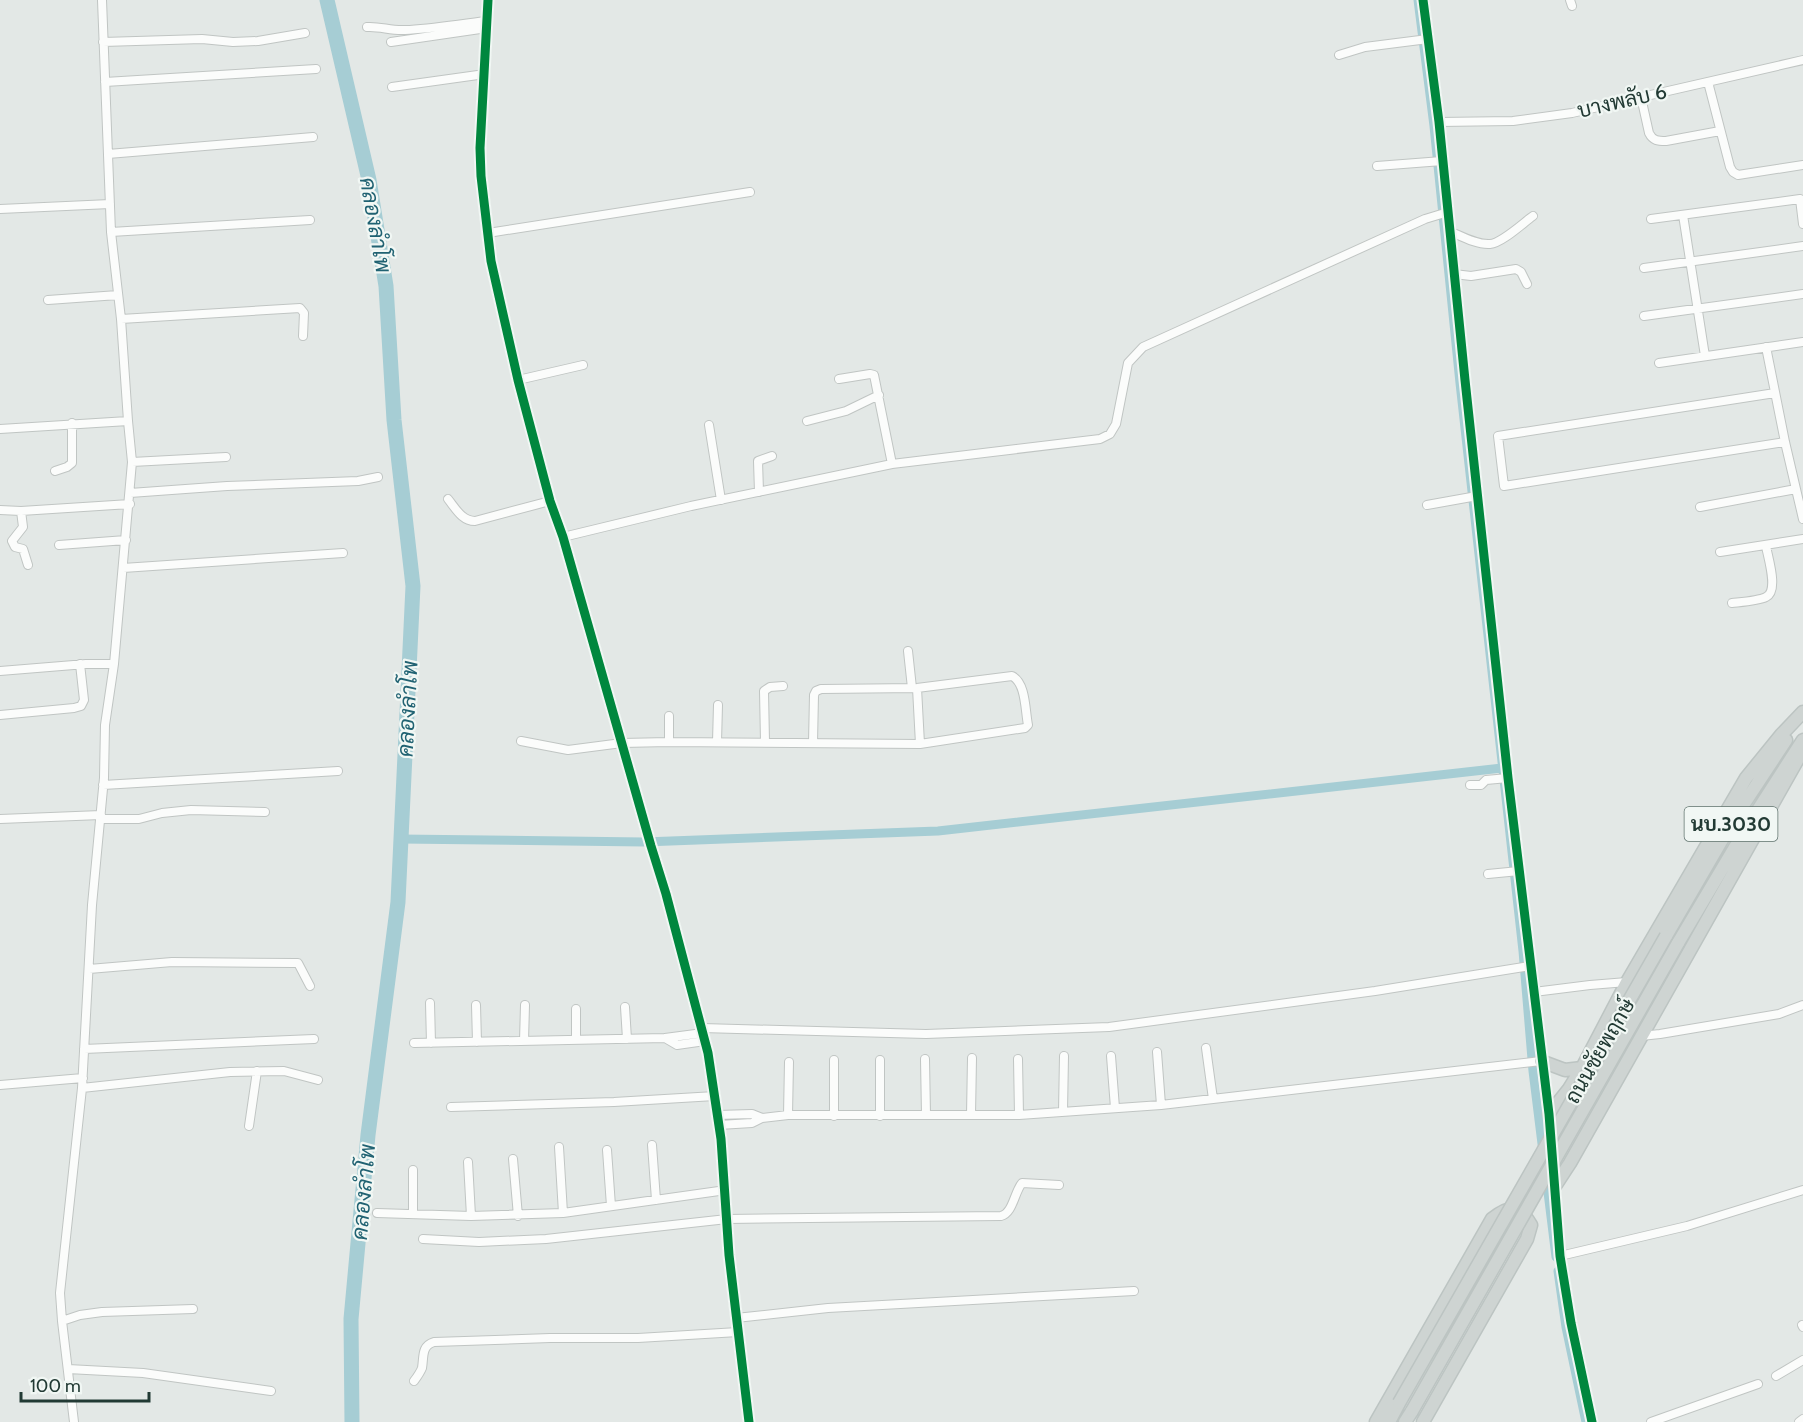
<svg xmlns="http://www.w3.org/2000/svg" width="1803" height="1422" font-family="Cabin,Sarabun,sans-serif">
<rect width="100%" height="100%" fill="#e3e8e6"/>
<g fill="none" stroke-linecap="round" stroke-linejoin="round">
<!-- canal -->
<path stroke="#a6cdd4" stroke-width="9" d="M 1418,0 L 1434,126 L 1460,383 L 1523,951 L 1533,1071 L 1556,1257
M 400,839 L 644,842 L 938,831 L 1502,768
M 1558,1271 L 1566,1327 L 1586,1422"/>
<!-- river -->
<path stroke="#a6cdd4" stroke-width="15" d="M 327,0 L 369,180 L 386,286 L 394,420 L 413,586 L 398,902 L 368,1135 L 351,1319 L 352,1422"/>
<!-- minor casing -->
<g stroke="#c0c5c3" stroke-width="10">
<path id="minor" d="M 1570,0 L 1572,6
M 367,27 C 380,26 391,31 405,30 C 432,29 459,24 487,21
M 103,42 L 202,39 L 233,42 L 258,41 L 305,33
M 391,42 L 487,28
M 1339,55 L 1365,47 L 1428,39
M 105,82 L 316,69
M 1708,82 L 1730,167 L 1733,172 L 1738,175 L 1803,165
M 392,87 L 485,74
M 1641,97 L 1649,133 C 1653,141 1658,141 1666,141 L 1720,131
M 1439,122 L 1513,121 L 1572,113 L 1803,60
M 108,154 L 313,137
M 1377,166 L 1442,161
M 0,209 L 110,204
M 1683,215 L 1705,356
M 1651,219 L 1800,199 L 1803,224
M 1449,231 C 1461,236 1477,245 1490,244 C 1502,243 1523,223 1533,216
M 111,232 L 310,220
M 488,233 L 750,192
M 1644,268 L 1803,246
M 1454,274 L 1471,276 L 1516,269 L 1521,272 L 1527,284
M 48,300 L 118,295
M 1644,316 L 1803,294
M 121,319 L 300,308 L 304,313 L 303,336
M 1766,347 L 1785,442 L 1803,519
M 1659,363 L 1803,342
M 839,379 L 870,374 L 874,375 L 892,464
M 518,380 L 583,365
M 1775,393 L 1498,436 L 1504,486 L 1785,442
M 807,421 L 846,411 L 879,395
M 709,425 L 721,500
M 0,429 L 128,421
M 132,462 L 226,457
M 55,471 L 67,467 L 72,463 L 72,423
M 759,492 L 758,461 L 772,456
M 130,493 L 227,486 L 358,481 L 378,477
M 448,499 C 456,509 462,521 475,521 L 550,501
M 1427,505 L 1477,496
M 1700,507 L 1796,489
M 0,510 L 21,511 L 130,504
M 21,511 L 23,527 L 12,541 L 15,547 L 23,549 L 28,565
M 563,537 L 691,506 L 892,464 L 1100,439 L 1110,434 L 1116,424 L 1128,363 L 1143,347 L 1425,219 L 1448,212
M 59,545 L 126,540
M 1720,552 L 1803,539
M 123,568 L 343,553
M 1732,603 C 1741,602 1758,601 1766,597 C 1779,591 1768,558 1766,546
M 908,651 L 912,688
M 0,671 L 86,664 L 114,664
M 917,688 L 920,744
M 0,715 L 74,708 L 81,706 L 84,700 L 80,664
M 669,716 L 669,742
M 521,741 L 568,750 L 622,743 L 669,742 L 920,744 L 1025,728 L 1028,725 C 1025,710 1026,683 1012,676 L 917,688 L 821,689 L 816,691 L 814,695 L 813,743
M 717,742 L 718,705
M 765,742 L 764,691 L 770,687 L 783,686
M 103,785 L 338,771
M 1470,785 L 1481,785 L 1486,780 L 1508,778
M 0,819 L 101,815
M 100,819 L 139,819 L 162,813 L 191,810 L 265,812
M 1488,874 L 1519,871
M 89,969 L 172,962 L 295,963 L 298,963 L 310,986
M 1534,992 L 1590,985 L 1627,982
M 430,1003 L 431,1043
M 476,1005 L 477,1042
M 625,1007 L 627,1039
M 576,1009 L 576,1040
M 702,1028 L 926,1034 L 1109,1027 L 1375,991 L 1530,966
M 703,1033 L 665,1038 L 677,1045 L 705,1041
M 1641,1036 L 1660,1034 L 1779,1014 L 1803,1005
M 524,1041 L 525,1005
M 414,1043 L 665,1038
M 1206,1048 L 1213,1099
M 84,1049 L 314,1039
M 1157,1052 L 1161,1105
M 1111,1056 L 1115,1108
M 925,1059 L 926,1115
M 1018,1059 L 1019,1115
M 834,1060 L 834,1116
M 0,1085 L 83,1078
M 82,1088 L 230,1072 L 284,1071 L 318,1080
M 451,1107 L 614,1102 L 715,1096
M 1063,1112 L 1064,1056
M 717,1115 L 752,1114 L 762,1118 L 752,1123 L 719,1125
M 788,1115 L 789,1062
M 971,1115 L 972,1058
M 880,1116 L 880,1060
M 762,1118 L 788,1115 L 1019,1115 L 1161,1105 L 1541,1061
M 249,1126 L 257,1071
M 652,1145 L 656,1200
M 559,1147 L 563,1213
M 607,1150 L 611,1206
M 513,1159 L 518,1216
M 468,1162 L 471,1216
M 377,1213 L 471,1216 L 563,1213 L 726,1190
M 413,1214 L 413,1170
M 423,1239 L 479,1242 L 546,1239 L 727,1219 L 1001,1216 C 1013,1213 1014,1193 1022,1183 L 1059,1185
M 1560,1256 L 1687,1226 L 1803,1190
M 736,1318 L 828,1308 L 1134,1291
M 62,1321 L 80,1315 L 102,1312 L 193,1309
M 1802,1325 L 1803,1327
M 68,1369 L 143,1373 L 271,1391
M 1776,1376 L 1803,1360
M 414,1381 C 417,1377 420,1373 422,1368 C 424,1357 421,1346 434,1342 L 550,1338 L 638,1338 L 738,1332
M 74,1422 L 62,1321 L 60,1293 L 82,1088 L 92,905 L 104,778 L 105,725 L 114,664 L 132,462 L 128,421 L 121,319 L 111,232 L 102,0
M 1651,1422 L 1758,1384
M 1799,1422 L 1803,1419"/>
</g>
<!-- tertiary casing -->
<g stroke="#c0c5c3" stroke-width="12">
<path id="tertiary" d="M 488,0 L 480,148 L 481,176 L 491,261 L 518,380 L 550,501 L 563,537 L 651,846 L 666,894 L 708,1053 L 721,1139 L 729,1255 L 749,1422
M 1423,0 L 1439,122 L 1465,380 L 1508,778 L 1549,1114 L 1560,1256 L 1571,1323 L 1592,1422"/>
</g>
<!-- primary casing -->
<g stroke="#bcc4c2" stroke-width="15">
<path id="primary" d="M 1666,936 L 1734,819 L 1786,740
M 1678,943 L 1747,827 L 1803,740
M 1541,1061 L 1565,1070 L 1582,1068
M 1549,1114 L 1569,1089 L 1582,1068 L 1627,982 L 1746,778 L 1781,735 L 1803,712
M 1555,1186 L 1570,1163 L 1803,750
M 1376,1422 L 1492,1219 C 1511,1204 1519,1205 1531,1225 L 1527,1239 L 1423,1422
M 1389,1422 L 1399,1403
M 1405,1422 L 1412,1411"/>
</g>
<!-- minor -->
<use href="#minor" stroke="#fbfcfb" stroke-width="8"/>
<!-- tertiary -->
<use href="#tertiary" stroke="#fbfcfb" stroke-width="9"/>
<!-- primary -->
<use href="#primary" stroke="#ced4d2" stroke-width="12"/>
<!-- primary-bridge casing -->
<g stroke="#bcc4c2" stroke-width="15" stroke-linecap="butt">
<path id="primary-bridge" d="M 1399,1403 L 1666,936
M 1412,1411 L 1678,943"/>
</g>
<!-- primary-bridge -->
<use href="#primary-bridge" stroke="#ced4d2" stroke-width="12"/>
<!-- cycleway casing -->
<g stroke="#f1f7f4" stroke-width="13">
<path id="cycleway" d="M 488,0 L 480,148 L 481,176 L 491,261 L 518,380 L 550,501 L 563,537 L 651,846 L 666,894 L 708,1053 L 721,1139 L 729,1255 L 749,1422
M 1423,0 L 1439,122 L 1465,380 L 1508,778 L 1549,1114 L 1560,1256 L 1571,1323 L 1592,1422"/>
</g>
<!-- cycleway -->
<use href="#cycleway" stroke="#00873e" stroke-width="9"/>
</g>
<g text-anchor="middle" stroke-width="4.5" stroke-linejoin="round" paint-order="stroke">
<!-- shield labels -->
<rect fill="#f1f7f4" stroke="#60736e" stroke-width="1.5" x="1684.5" y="807" width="93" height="34" rx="4.5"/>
<g font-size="20" font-weight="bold" fill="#223a34">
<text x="1731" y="831">นบ.3030</text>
</g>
<!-- street labels -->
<g font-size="21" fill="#223a34" stroke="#f1f7f4">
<text transform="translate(1622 101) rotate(-13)" y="7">บางพลับ 6</text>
<text transform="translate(1600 1051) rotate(-60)" y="7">ถนนชัยพฤกษ์</text>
</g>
<!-- water labels -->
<g font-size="22" font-style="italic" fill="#206272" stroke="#f1f7f4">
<text transform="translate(376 225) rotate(80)" y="8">คลองลำโพ</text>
<text transform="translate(407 709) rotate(-87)" y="8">คลองลำโพ</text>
<text transform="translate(363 1192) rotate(-85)" y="8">คลองลำโพ</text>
</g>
</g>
<!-- scale -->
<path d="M21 1392v9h128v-9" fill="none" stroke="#223a34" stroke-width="3"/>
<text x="30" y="1392" font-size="18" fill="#223a34" stroke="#f1f7f4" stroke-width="4.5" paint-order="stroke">100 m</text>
</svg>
